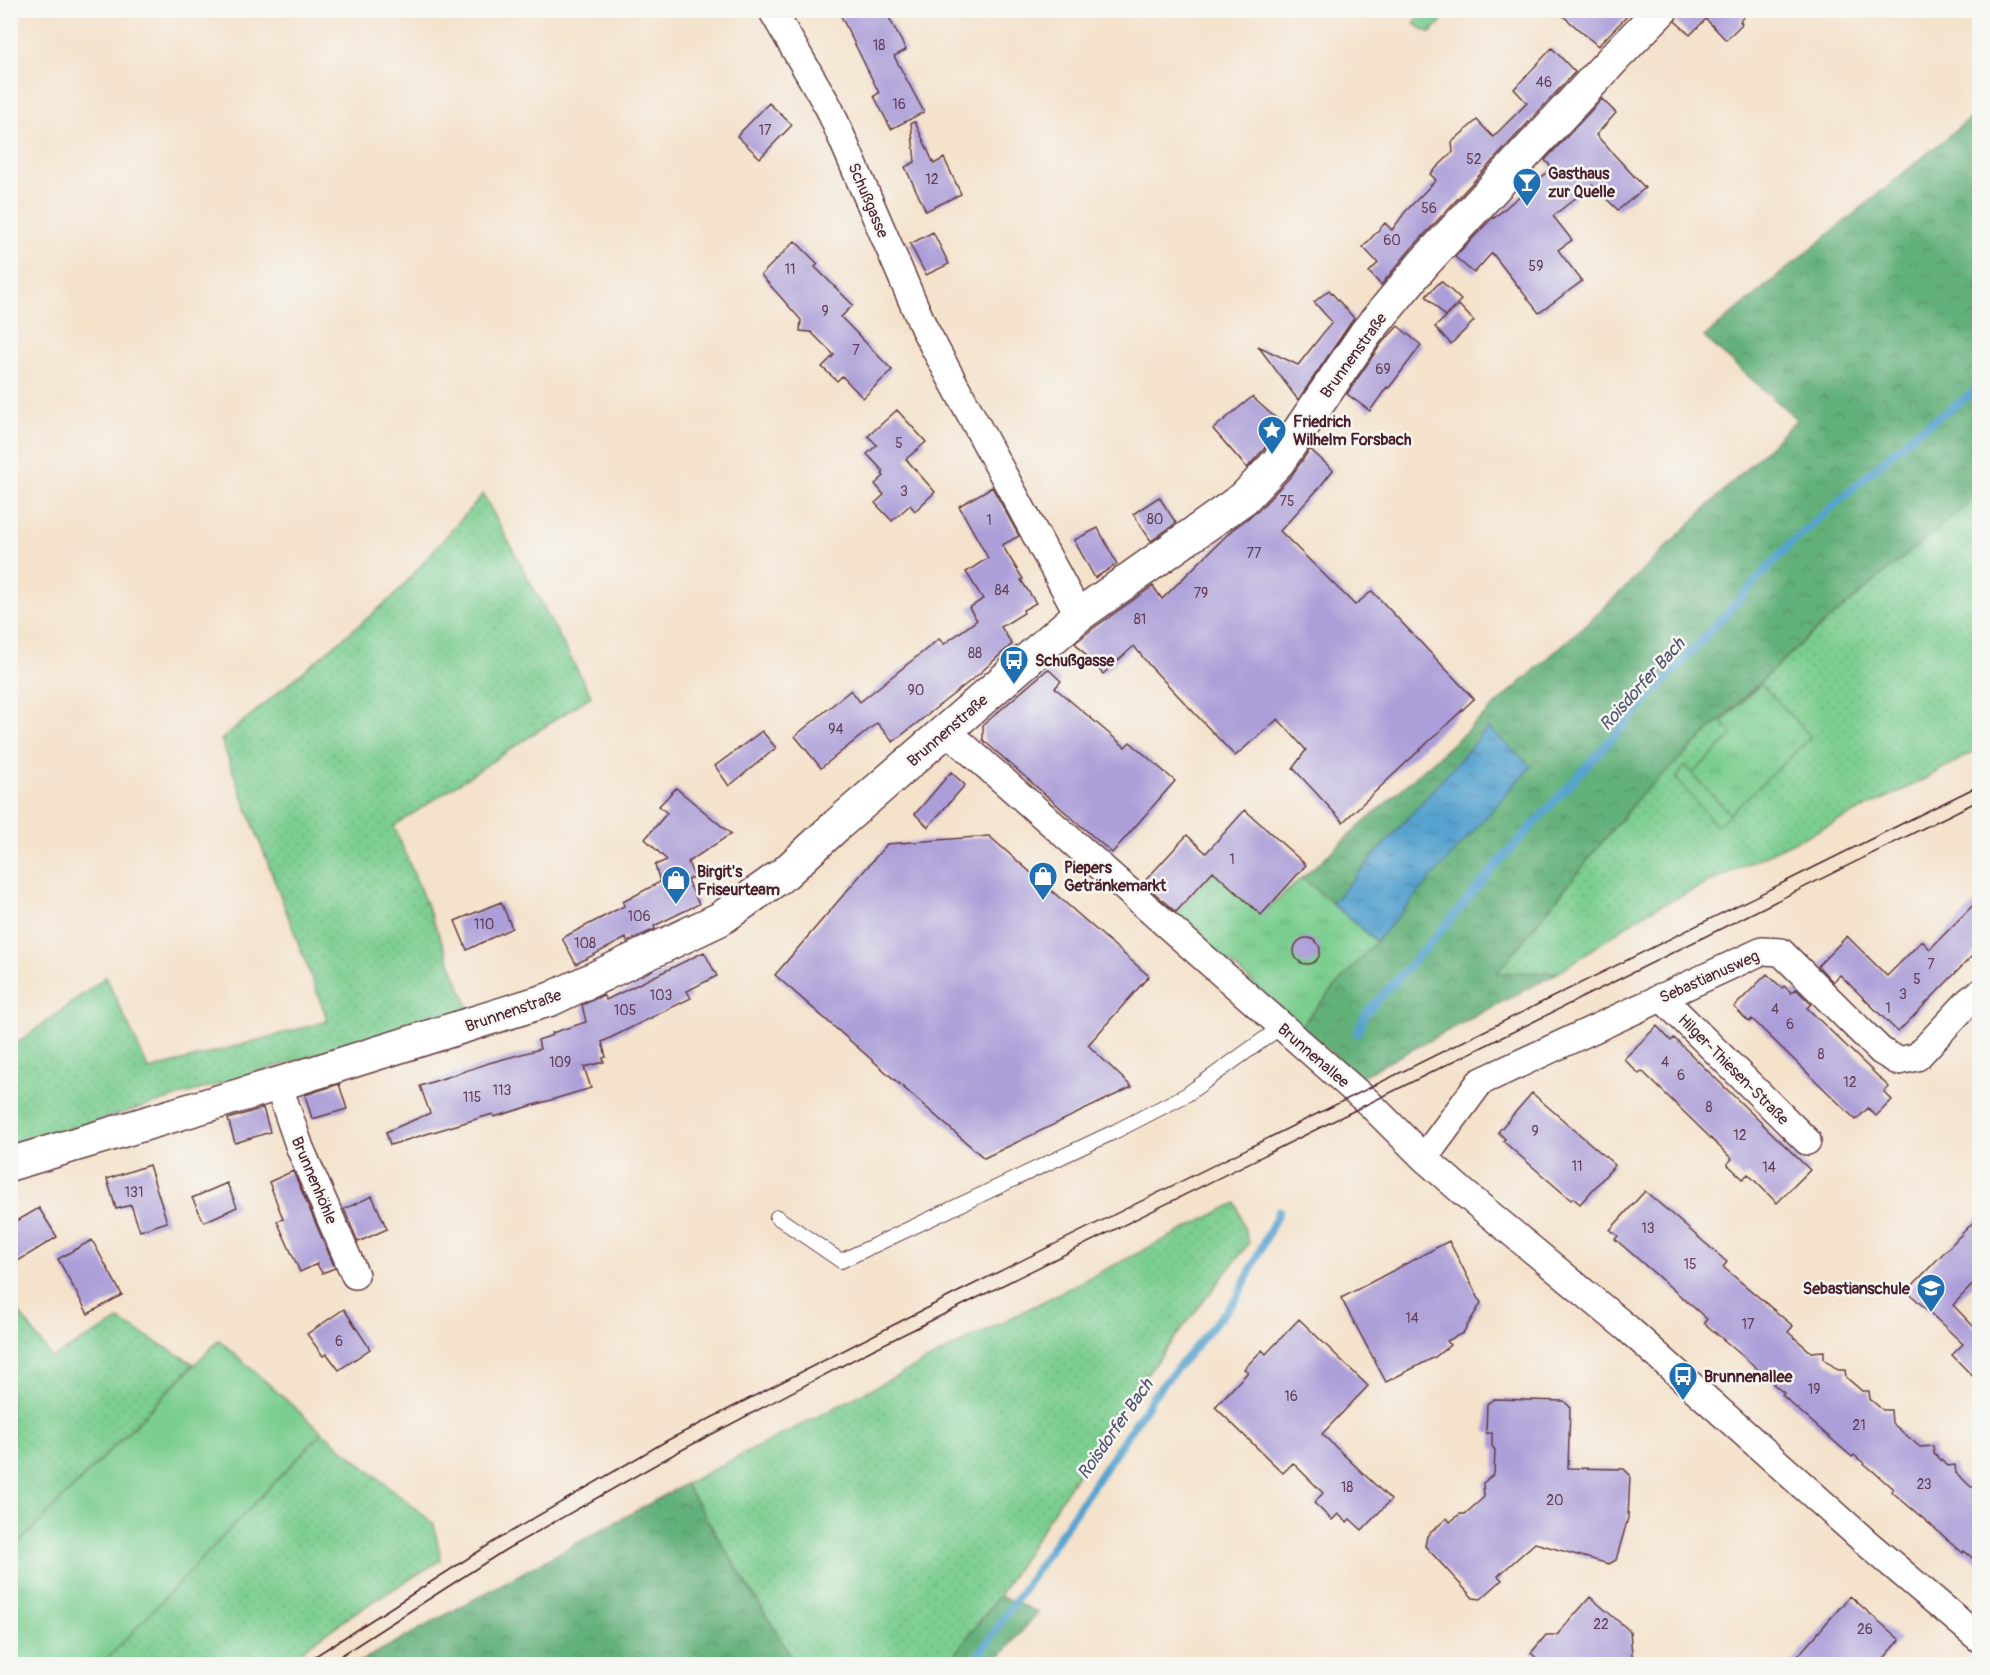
<svg xmlns="http://www.w3.org/2000/svg" width="1990" height="1675" font-family="Pangolin,sans-serif">
<defs>
<pattern id="grass-dots" width="8" height="8" patternUnits="userSpaceOnUse" patternTransform="scale(1.5)"><rect width="8" height="8" fill="#7bce90"/><path d="M2 2h.1M6 6h.1" fill="none" stroke="#6cb07c" stroke-width="1.8" stroke-linecap="round"/></pattern>
<pattern id="forest-crowns" width="20" height="18" patternUnits="userSpaceOnUse" patternTransform="scale(1.5)"><rect width="20" height="18" fill="#64b17a"/><path d="M2 6a3 3 0 1 1 6 0M12 15a3 3 0 1 1 6 0" fill="none" stroke="#548f64"/></pattern>
<pattern id="park-tufts" width="24" height="20" patternUnits="userSpaceOnUse" patternTransform="scale(1.5)"><rect width="24" height="20" fill="#7bce90"/><path d="M3 7l-1-3M5 7V3M7 7l1-3M15 17l-1-3M17 17v-4M19 17l1-3" fill="none" stroke="#6cb07c"/></pattern>
<pattern id="water-ripples" width="26" height="14" patternUnits="userSpaceOnUse" patternTransform="scale(1.5)"><rect width="26" height="14" fill="#56a3cf"/><path d="M2 4q2-2 4 0t4 0M15 11q2-2 4 0t4 0" fill="none" stroke="#4984a8"/></pattern>
</defs>
<rect width="100%" height="100%" fill="#f6f6f2"/>
<filter id="ink" filterUnits="userSpaceOnUse"><feTurbulence type="fractalNoise" baseFrequency=".0167" numOctaves="2"/><feDisplacementMap in="SourceGraphic" scale="12" xChannelSelector="R" yChannelSelector="G"/><feConvolveMatrix kernelMatrix="1 2 1 2 8 2 1 2 1" color-interpolation-filters="sRGB"/></filter>
<filter id="wash" filterUnits="userSpaceOnUse"><feTurbulence type="fractalNoise" baseFrequency=".008" numOctaves="4" result="noise"/><feDisplacementMap in="SourceGraphic" scale="24" xChannelSelector="R" yChannelSelector="G"/><feGaussianBlur stdDeviation="1.35" result="paint"/><feColorMatrix in="noise" values="0 0 0 0 0 0 0 0 0 0 0 0 0 0 0 0 0 1.4 0 .05"/><feComposite in="paint" operator="in"/></filter>
<g filter="url(#wash)">
<rect width="100%" height="100%" fill="#f4e2cb"/>
<!-- grass -->
<path fill="url(#grass-dots)" stroke="#62765e" stroke-width="1.5" d="M 1422,10 L 1451,10 L 1451,11 L 1430,33 L 1414,24 Z
M 483,494 L 591,696 L 394,826 L 469,1008 L 11,1147 L 11,1048 L 106,977 L 149,1070 L 328,1021 L 221,740 L 395,595 Z
M 1979,494 L 1979,749 L 1911,786 L 1647,912 L 1559,972 L 1496,973 L 1637,799 L 1805,640 Z
M 1236,1203 L 1249,1243 L 1117,1412 L 999,1596 L 947,1664 L 796,1664 L 685,1484 Z
M 10,1300 L 52,1358 L 119,1320 L 194,1364 L 11,1551 Z
M 322,1432 L 434,1524 L 441,1560 L 353,1614 L 283,1664 L 102,1664 Z"/>
<!-- forest -->
<path fill="url(#forest-crowns)" stroke="#576852" stroke-width="1.5" d="M 1979,111 L 1979,494 L 1805,640 L 1637,799 L 1497,973 L 1559,972 L 1360,1077 L 1300,1026 L 1376,941 L 1302,878 L 1602,610 L 1797,419 L 1704,337 Z
M 685,1484 L 796,1664 L 356,1664 Z
M 999,1596 L 1038,1612 L 994,1664 L 947,1664 Z"/>
<!-- park -->
<path fill="url(#park-tufts)" stroke="#62765e" stroke-width="1.5" d="M 1761,684 L 1811,737 L 1730,814 L 1692,774 L 1733,735 L 1722,722 Z
M 1213,871 L 1261,914 L 1302,878 L 1376,941 L 1300,1026 L 1175,913 Z"/>
<!-- garden -->
<path fill="#7bce90" stroke="#62765e" stroke-width="1.5" d="M 1685,766 L 1730,814 L 1717,826 L 1676,779 Z
M 219,1340 L 322,1432 L 102,1664 L 11,1664 L 11,1551 Z"/>
<!-- water -->
<path fill="url(#water-ripples)" stroke="#50617d" stroke-width="1.5" d="M 1488,728 L 1531,766 L 1376,941 L 1332,903 Z"/>
<g fill="none" stroke-linecap="round" stroke-linejoin="round">
<!-- stream -->
<path stroke="#56a3cf" stroke-width="8" d="M 1357,1033 L 1366,1013 L 1435,938 L 1498,863 L 1788,546 L 1916,432 L 1962,401 L 1980,385
M 973,1664 L 1154,1395 L 1237,1298 L 1279,1211"/>
</g>
<g id="blocks">
<!-- building -->
<path fill="#ac9ed8" d="M 838,10 L 885,10 L 906,50 L 894,56 L 924,112 L 891,129 L 874,96 L 879,93 Z
M 1556,10 L 1633,10 L 1598,46 Z
M 1679,10 L 1750,10 L 1740,21 L 1742,24 L 1726,40 L 1706,19 L 1690,35 L 1675,21 Z
M 1552,48 L 1575,72 L 1410,250 L 1381,285 L 1369,272 L 1378,263 L 1363,247 L 1385,223 L 1392,230 L 1405,212 L 1436,180 L 1430,174 L 1453,152 L 1452,142 L 1477,120 L 1493,137 L 1527,103 L 1514,89 Z
M 1602,99 L 1616,113 L 1596,135 L 1645,188 L 1618,210 L 1592,185 L 1553,216 L 1572,240 L 1558,250 L 1582,281 L 1539,313 L 1492,253 L 1474,273 L 1455,257 L 1493,217 L 1494,218 L 1552,168 L 1545,160 Z
M 769,103 L 792,125 L 760,158 L 737,136 Z
M 915,122 L 934,164 L 944,158 L 961,194 L 926,211 L 905,167 L 915,162 L 911,123 Z
M 933,232 L 949,264 L 926,275 L 910,244 Z
M 795,241 L 818,264 L 815,267 L 853,305 L 841,317 L 892,370 L 863,398 L 842,376 L 837,381 L 822,367 L 834,355 L 811,332 L 800,331 L 801,320 L 761,275 Z
M 1441,281 L 1461,300 L 1445,316 L 1426,296 Z
M 1329,290 L 1354,318 L 1298,400 L 1258,346 L 1298,365 L 1332,322 L 1314,302 Z
M 1459,305 L 1474,321 L 1451,344 L 1435,327 Z
M 1398,326 L 1421,345 L 1389,388 L 1387,387 L 1370,411 L 1347,394 L 1381,344 Z
M 1252,397 L 1279,421 L 1268,434 L 1272,438 L 1263,450 L 1247,468 L 1213,429 Z
M 897,410 L 926,442 L 906,459 L 935,492 L 915,511 L 910,505 L 892,521 L 875,503 L 884,495 L 875,484 L 884,476 L 882,474 L 884,472 L 867,454 L 877,445 L 868,436 Z
M 1310,449 L 1333,470 L 1319,488 L 1280,531 L 1355,605 L 1372,591 L 1474,699 L 1343,822 L 1293,768 L 1306,750 L 1278,719 L 1235,756 L 1149,665 L 1134,646 L 1103,674 L 1075,643 L 1091,630 L 1153,586 L 1162,599 L 1232,530 L 1258,511 L 1292,475 Z
M 992,487 L 1019,536 L 1002,545 L 1023,579 L 1021,580 L 1036,603 L 1023,610 L 1024,613 L 1001,627 L 1012,644 L 979,674 L 893,742 L 877,723 L 821,768 L 795,736 L 851,690 L 860,702 L 939,639 L 944,644 L 977,620 L 969,608 L 983,599 L 966,572 L 988,558 L 959,506 Z
M 1159,497 L 1176,523 L 1151,541 L 1133,514 Z
M 1098,528 L 1117,564 L 1095,578 L 1074,540 Z
M 1048,669 L 1061,681 L 1055,688 L 1125,747 L 1130,742 L 1175,781 L 1112,853 L 983,740 L 983,725 Z
M 762,731 L 776,748 L 729,786 L 715,766 Z
M 951,772 L 965,785 L 928,827 L 915,814 Z
M 676,788 L 731,834 L 688,862 L 694,877 L 687,880 L 699,904 L 654,926 L 655,929 L 627,942 L 626,938 L 576,964 L 562,938 L 624,906 L 623,902 L 660,882 L 655,865 L 667,860 L 645,839 L 667,813 L 659,806 Z
M 1245,810 L 1306,865 L 1261,915 L 1213,871 L 1176,912 L 1143,883 L 1187,835 L 1206,853 Z
M 989,836 L 1149,976 L 1088,1045 L 1132,1087 L 984,1158 L 775,975 L 887,844 Z
M 1980,898 L 1980,948 L 1898,1032 L 1840,975 L 1833,982 L 1818,966 L 1847,936 L 1887,976 L 1922,941 L 1930,949 Z
M 501,902 L 512,928 L 467,950 L 455,921 Z
M1294 951a13 13 0 1 1 26 0a13 13 0 1 1-26 0Z
M 704,952 L 717,976 L 687,991 L 691,998 L 602,1042 L 606,1057 L 603,1058 L 604,1062 L 584,1067 L 591,1088 L 494,1117 L 493,1114 L 390,1145 L 386,1132 L 430,1113 L 420,1086 L 489,1063 L 540,1049 L 538,1040 L 553,1035 L 552,1033 L 586,1022 L 582,1005 L 603,995 L 606,1000 Z
M 1767,974 L 1782,988 L 1784,986 L 1792,993 L 1796,989 L 1811,1004 L 1807,1008 L 1889,1087 L 1884,1092 L 1892,1100 L 1876,1116 L 1868,1108 L 1856,1120 L 1752,1019 L 1749,1022 L 1734,1007 Z
M 1657,1026 L 1671,1041 L 1674,1038 L 1810,1170 L 1777,1203 L 1748,1174 L 1743,1179 L 1727,1164 L 1732,1159 L 1642,1071 L 1639,1074 L 1624,1059 Z
M 339,1084 L 347,1109 L 312,1119 L 305,1095 Z
M 1532,1093 L 1615,1165 L 1580,1204 L 1573,1198 L 1571,1200 L 1534,1168 L 1503,1141 L 1505,1139 L 1498,1132 Z
M 263,1108 L 270,1132 L 235,1143 L 228,1119 Z
M 149,1165 L 167,1222 L 140,1231 L 131,1205 L 116,1209 L 107,1179 Z
M 293,1171 L 335,1268 L 322,1273 L 317,1264 L 300,1272 L 277,1221 L 283,1219 L 269,1182 Z
M 227,1183 L 237,1207 L 204,1222 L 192,1198 Z
M 1645,1191 L 1727,1262 L 1723,1267 L 1793,1326 L 1788,1332 L 1811,1352 L 1824,1351 L 1824,1359 L 1838,1370 L 1845,1370 L 1846,1377 L 1862,1391 L 1869,1391 L 1870,1399 L 1883,1410 L 1891,1410 L 1892,1423 L 1920,1447 L 1933,1446 L 1934,1454 L 1948,1466 L 1955,1465 L 1956,1473 L 1964,1480 L 1971,1487 L 1980,1486 L 1980,1564 L 1964,1551 L 1963,1553 L 1954,1545 L 1891,1491 L 1893,1489 L 1873,1471 L 1854,1455 L 1852,1457 L 1795,1407 L 1782,1395 L 1784,1393 L 1773,1384 L 1774,1383 L 1704,1323 L 1707,1319 L 1615,1239 L 1618,1236 L 1610,1230 Z
M 372,1196 L 387,1229 L 358,1242 L 344,1209 Z
M 39,1208 L 57,1237 L 10,1266 L 10,1225 Z
M 1980,1215 L 1980,1277 L 1953,1305 L 1977,1330 L 1980,1328 L 1980,1384 L 1952,1355 L 1963,1344 L 1907,1291 Z
M 92,1240 L 122,1295 L 88,1314 L 58,1259 Z
M 1449,1241 L 1481,1303 L 1463,1333 L 1447,1341 L 1450,1345 L 1435,1357 L 1386,1382 L 1341,1298 Z
M 344,1309 L 370,1349 L 339,1370 L 327,1354 L 323,1356 L 307,1334 Z
M 1299,1319 L 1368,1386 L 1322,1434 L 1391,1500 L 1362,1530 L 1350,1519 L 1347,1522 L 1338,1514 L 1332,1520 L 1314,1503 L 1323,1493 L 1293,1463 L 1283,1473 L 1215,1407 L 1248,1372 L 1244,1369 L 1262,1350 L 1266,1354 Z
M 1494,1399 L 1564,1401 L 1570,1407 L 1568,1468 L 1624,1469 L 1630,1475 L 1628,1518 L 1616,1560 L 1609,1564 L 1535,1543 L 1498,1576 L 1502,1580 L 1481,1599 L 1473,1598 L 1425,1546 L 1427,1536 L 1447,1518 L 1450,1522 L 1460,1514 L 1465,1514 L 1484,1497 L 1483,1483 L 1494,1474 L 1495,1450 L 1492,1446 L 1492,1433 L 1486,1433 L 1487,1404 Z
M 1850,1596 L 1900,1640 L 1878,1665 L 1790,1665 Z
M 1590,1597 L 1630,1631 L 1633,1665 L 1544,1665 L 1531,1653 L 1546,1635 L 1557,1635 Z"/>
</g>
</g>
<g filter="url(#ink)">
<use href="#blocks" fill-opacity="0" stroke="#643c43" stroke-width="1.5"/>
<g fill="none" stroke-linecap="round" stroke-linejoin="round">
<!-- service casing -->
<g stroke="#643c43" stroke-width="16">
<path id="service" d="M 777,1217 L 841,1261 L 1116,1131 L 1186,1095 L 1281,1027"/>
</g>
<!-- minor casing -->
<g stroke="#643c43" stroke-width="30">
<path id="minor" d="M 772,10 L 829,108 L 924,328 L 1079,615
M 947,731 L 1369,1103 L 1424,1158 L 1464,1193 L 1627,1328 L 1868,1544 L 1980,1639
M 1661,997 L 1807,1141
M 278,1084 L 300,1148 L 355,1275
M 1424,1158 L 1480,1082 L 1762,951 L 1781,952 L 1881,1051 L 1898,1061 L 1917,1057 L 1970,1000 L 1980,993"/>
</g>
<!-- tertiary casing -->
<g stroke="#643c43" stroke-width="36">
<path id="tertiary" d="M 10,1164 L 278,1084 L 551,999 L 720,919 L 785,873 L 837,825 L 1079,615 L 1244,498 L 1278,462 L 1366,333 L 1424,263 L 1616,56 L 1661,10"/>
</g>
<!-- service -->
<use href="#service" stroke="#fff" stroke-width="14"/>
<!-- minor -->
<use href="#minor" stroke="#fff" stroke-width="27"/>
<!-- tertiary -->
<use href="#tertiary" stroke="#fff" stroke-width="33"/>
<!-- tram -->
<path stroke="#4a1f2b" stroke-width="1.5" d="M 303,1664 L 498,1539 L 668,1440 L 954,1294 L 1980,785
M 328,1664 L 505,1550 L 678,1452 L 872,1350 L 1980,800"/>
</g>
</g>
<!-- icons -->
<defs>
<g id="bar-pin" transform="scale(1.5)"><path d="M0 17L-7.5 6A9.5 9.5 0 1 1 7.5 6Z" fill="#1f6fb2" stroke="#f6f6f2"/><path d="M-6-5H6L.8 .8V4.5H3.5V6h-7V4.5H-.8V.8Z" fill="#fff"/></g>
<g id="sight-pin" transform="scale(1.5)"><path d="M0 17L-7.5 6A9.5 9.5 0 1 1 7.5 6Z" fill="#1f6fb2" stroke="#f6f6f2"/><path d="M0-6L1.8-2.2L6-1.7L2.9 1.2L3.7 5.4L0 3.3L-3.7 5.4L-2.9 1.2L-6-1.7L-1.8-2.2Z" fill="#fff"/></g>
<g id="bus-pin" transform="scale(1.5)"><path d="M0 17L-7.5 6A9.5 9.5 0 1 1 7.5 6Z" fill="#1f6fb2" stroke="#f6f6f2"/><path d="M-5-6H5V4H4V6H2V4H-2V6H-4V4H-5ZM-3.5-4V0h7V-4ZM-3.5 1.2v1.5H-2V1.2ZM2 1.2v1.5H3.5V1.2Z" fill="#fff"/></g>
<g id="shop-pin" transform="scale(1.5)"><path d="M0 17L-7.5 6A9.5 9.5 0 1 1 7.5 6Z" fill="#1f6fb2" stroke="#f6f6f2"/><path d="M-5-2.5h2.3a2.7 3.5 0 0 1 5.4 0H5L5.5 6h-11ZM-1.5-2.5h3a1.5 2.3 0 0 0-3 0Z" fill="#fff"/></g>
<g id="school-pin" transform="scale(1.5)"><path d="M0 17L-7.5 6A9.5 9.5 0 1 1 7.5 6Z" fill="#1f6fb2" stroke="#f6f6f2"/><path d="M0-5L7-2L0 1L-7-2ZM-4 1L0 2.5L4 1V4Q0 6-4 4Z" fill="#fff"/></g>
</defs>
<g fill-rule="evenodd">
<use href="#bar-pin" x="1527" y="182"/>
<use href="#sight-pin" x="1272" y="430"/>
<use href="#bus-pin" x="1014" y="660"/>
<use href="#shop-pin" x="1043" y="876"/>
<use href="#shop-pin" x="676" y="880"/>
<use href="#school-pin" x="1931" y="1288"/>
<use href="#bus-pin" x="1683" y="1376"/>
</g>
<g text-anchor="middle" stroke-width="5" stroke-linejoin="round" paint-order="stroke">
<!-- number labels -->
<g font-size="14" fill="#623f56">
<text x="879" y="50">18</text>
<text x="1544" y="87">46</text>
<text x="899" y="109">16</text>
<text x="765" y="135">17</text>
<text x="1474" y="164">52</text>
<text x="932" y="184">12</text>
<text x="1429" y="213">56</text>
<text x="1392" y="245">60</text>
<text x="1536" y="271">59</text>
<text x="790" y="274">11</text>
<text x="825" y="316">9</text>
<text x="856" y="355">7</text>
<text x="1383" y="374">69</text>
<text x="899" y="448">5</text>
<text x="904" y="496">3</text>
<text x="1287" y="506">75</text>
<text x="1155" y="524">80</text>
<text x="989" y="525">1</text>
<text x="1254" y="558">77</text>
<text x="1002" y="595">84</text>
<text x="1201" y="598">79</text>
<text x="1140" y="624">81</text>
<text x="975" y="658">88</text>
<text x="916" y="695">90</text>
<text x="836" y="734">94</text>
<text x="1232" y="864">1</text>
<text x="639" y="921">106</text>
<text x="484" y="929">110</text>
<text x="585" y="948">108</text>
<text x="1931" y="969">7</text>
<text x="1917" y="984">5</text>
<text x="1903" y="999">3</text>
<text x="661" y="1000">103</text>
<text x="1888" y="1013">1</text>
<text x="1775" y="1014">4</text>
<text x="625" y="1015">105</text>
<text x="1790" y="1029">6</text>
<text x="1821" y="1059">8</text>
<text x="560" y="1067">109</text>
<text x="1665" y="1067">4</text>
<text x="1681" y="1080">6</text>
<text x="1850" y="1087">12</text>
<text x="502" y="1095">113</text>
<text x="472" y="1102">115</text>
<text x="1709" y="1112">8</text>
<text x="1535" y="1136">9</text>
<text x="1740" y="1140">12</text>
<text x="1577" y="1171">11</text>
<text x="1769" y="1172">14</text>
<text x="134" y="1197">131</text>
<text x="1648" y="1233">13</text>
<text x="1690" y="1269">15</text>
<text x="1412" y="1323">14</text>
<text x="1748" y="1329">17</text>
<text x="339" y="1346">6</text>
<text x="1814" y="1394">19</text>
<text x="1291" y="1401">16</text>
<text x="1859" y="1430">21</text>
<text x="1924" y="1489">23</text>
<text x="1347" y="1492">18</text>
<text x="1555" y="1505">20</text>
<text x="1601" y="1629">22</text>
<text x="1865" y="1634">26</text>
</g>
<!-- poi labels -->
<g font-size="16" font-weight="bold" fill="#4a1f2b" stroke="#f6f6f2" text-anchor="start">
<text x="1548" y="179">Gasthaus<tspan x="1548" dy="18">zur Quelle</tspan></text>
<text x="1293" y="427">Friedrich<tspan x="1293" dy="18">Wilhelm Forsbach</tspan></text>
<text x="1035" y="666">Schußgasse</text>
<text x="1064" y="873">Piepers<tspan x="1064" dy="18">Getränkemarkt</tspan></text>
<text x="697" y="877">Birgit's<tspan x="697" dy="18">Friseurteam</tspan></text>
<text x="1910" y="1294" text-anchor="end">Sebastianschule</text>
<text x="1704" y="1382">Brunnenallee</text>
</g>
<!-- street labels -->
<g font-size="16" fill="#4a1f2b" stroke="#f6f6f2">
<text transform="translate(869 200) rotate(67)" y="6">Schußgasse</text>
<text transform="translate(1353 355) rotate(-54)" y="6">Brunnenstraße</text>
<text transform="translate(947 730) rotate(-41)" y="6">Brunnenstraße</text>
<text transform="translate(1709 976) rotate(-24)" y="6">Sebastianusweg</text>
<text transform="translate(513 1010) rotate(-19)" y="6">Brunnenstraße</text>
<text transform="translate(1314 1055) rotate(41)" y="6">Brunnenallee</text>
<text transform="translate(1734 1069) rotate(45)" y="6">Hilger-Thiesen-Straße</text>
<text transform="translate(315 1180) rotate(67)" y="6">Brunnenhöhle</text>
</g>
<!-- water labels -->
<g font-size="18" font-style="italic" fill="#4f546d" stroke="#f6f6f2">
<text transform="translate(1642 684) rotate(-48)" y="6">Roisdorfer Bach</text>
<text transform="translate(1115 1429) rotate(-55)" y="6">Roisdorfer Bach</text>
</g>
</g>
<!-- margin -->
<rect width="1990" height="1675" fill="none" stroke="#f6f6f2" stroke-width="36"/>
</svg>
